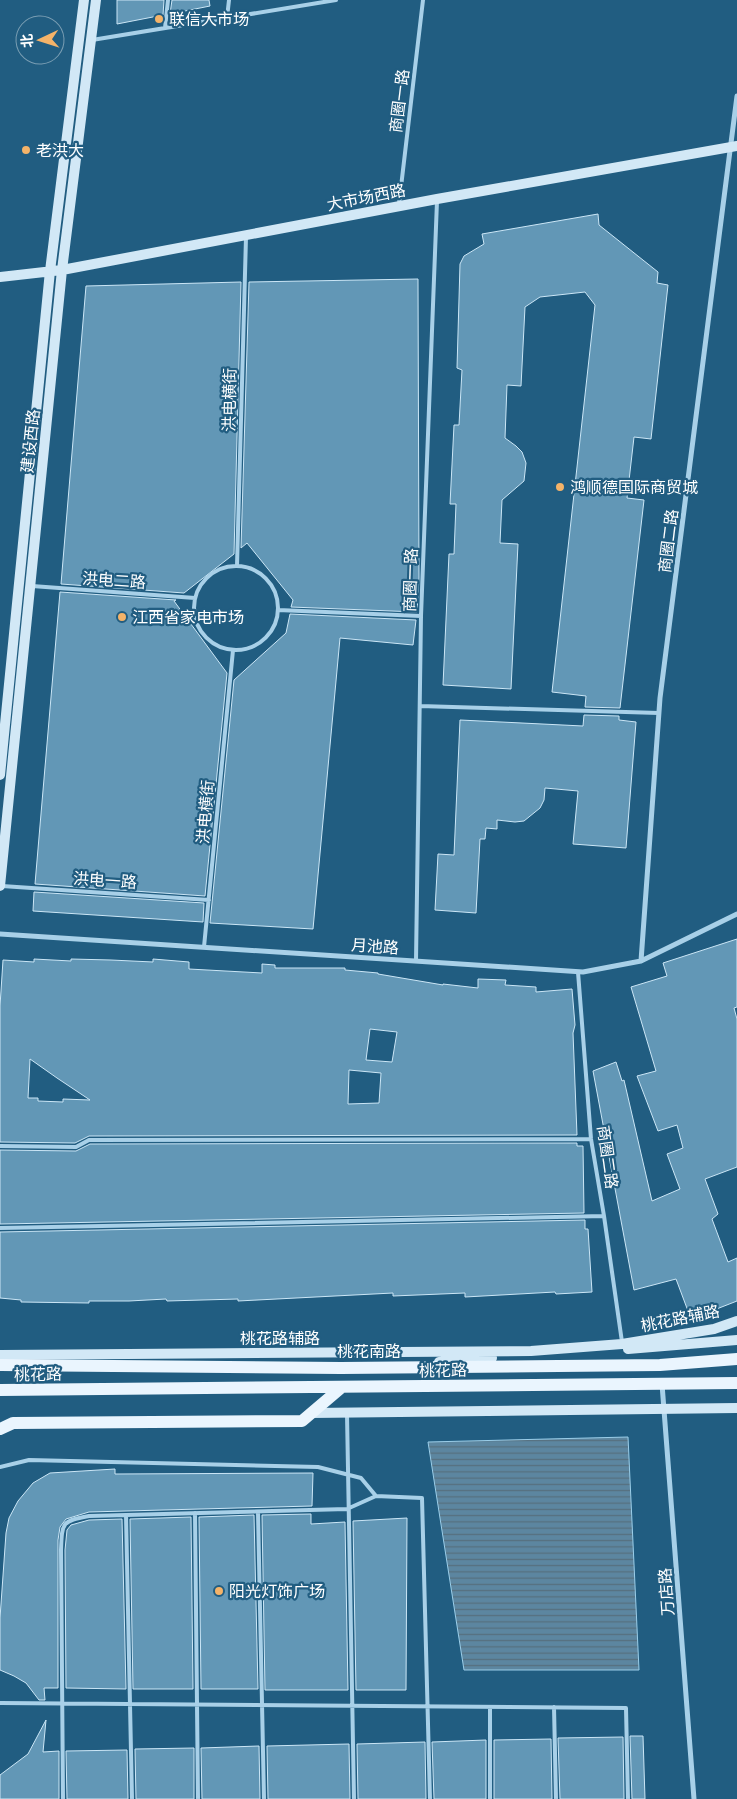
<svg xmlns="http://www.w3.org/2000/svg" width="737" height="1799" font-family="Karla,'Noto Sans SC',sans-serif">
<defs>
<pattern id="water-rules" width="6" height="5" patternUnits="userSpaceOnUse" patternTransform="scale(1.25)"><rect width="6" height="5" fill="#5c86a0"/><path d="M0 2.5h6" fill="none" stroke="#566f7e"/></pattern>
</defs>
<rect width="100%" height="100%" fill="#215d81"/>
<!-- water -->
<path fill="url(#water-rules)" stroke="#9bcee9" d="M 628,1437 L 639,1670 L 464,1670 L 428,1442 Z"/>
<!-- building -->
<path fill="#6297b6" stroke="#cbe6f6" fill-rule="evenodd" d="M 117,0 L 164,0 L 163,15 L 117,24 Z
M 172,0 L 209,0 L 210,6 L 170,14 Z
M 598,214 L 599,225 L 658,272 L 657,283 L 668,285 L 651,439 L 634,437 L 627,498 L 644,500 L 620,708 L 585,707 L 586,696 L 552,692 L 595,305 L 585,292 L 540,297 L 525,307 L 521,386 L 507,385 L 505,438 L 516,446 L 522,452 L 526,463 L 524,481 L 502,500 L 500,543 L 518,544 L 511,689 L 443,685 L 449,554 L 454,554 L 456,504 L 450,504 L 454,425 L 459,425 L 462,370 L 457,368 L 460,264 L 464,256 L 484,244 L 482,234 Z
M 418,279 L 419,578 L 417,612 L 291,607 L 293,600 L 247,543 L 241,548 L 249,282 Z
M 241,282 L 234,554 L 184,593 L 61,584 L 86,286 Z
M 60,592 L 176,600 L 174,601 L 227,673 L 205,896 L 35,884 Z
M 290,614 L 416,620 L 413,645 L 340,638 L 313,929 L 210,923 L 234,680 L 286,633 Z
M 584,715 L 619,716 L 619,720 L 636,722 L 626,848 L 573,844 L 578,791 L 545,788 L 544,800 L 540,808 L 524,821 L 515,822 L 497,820 L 497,829 L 486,828 L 485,839 L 480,839 L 476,913 L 435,910 L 438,854 L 454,855 L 460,720 L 583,726 Z
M 34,892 L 204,903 L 203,922 L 33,911 Z
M 737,939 L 737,1007 L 734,1008 L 737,1019 L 737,1167 L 705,1179 L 718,1214 L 712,1219 L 728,1262 L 737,1258 L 737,1301 L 691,1319 L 676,1279 L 634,1290 L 593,1071 L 616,1062 L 622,1081 L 624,1080 L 652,1201 L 680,1189 L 667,1154 L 683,1148 L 677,1125 L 658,1131 L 637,1076 L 656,1071 L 631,987 L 667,976 L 663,963 Z
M 34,959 L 71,961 L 71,959 L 111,960 L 153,962 L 153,959 L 189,962 L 189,969 L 262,973 L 262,964 L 275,965 L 275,968 L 345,968 L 345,970 L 378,973 L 378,974 L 443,985 L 443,984 L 478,988 L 478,979 L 506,980 L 505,985 L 536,987 L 536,992 L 572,989 L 575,1025 L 573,1033 L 577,1135 L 89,1136 L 75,1143 L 0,1142 L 0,1006 L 3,960 L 34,962 ZM 370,1029 L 397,1032 L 392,1062 L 366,1060 ZM 30,1059 L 57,1078 L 90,1100 L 63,1099 L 63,1102 L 38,1101 L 38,1098 L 28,1098 ZM 349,1070 L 381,1073 L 379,1103 L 348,1104 Z
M 577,1143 L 577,1146 L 583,1146 L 584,1213 L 0,1224 L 0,1150 L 76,1151 L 90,1144 Z
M 585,1220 L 585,1229 L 588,1229 L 592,1292 L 556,1294 L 555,1292 L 465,1297 L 465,1293 L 393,1296 L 393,1293 L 238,1301 L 238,1299 L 167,1301 L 166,1299 L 129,1301 L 89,1301 L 89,1303 L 21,1302 L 21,1300 L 0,1298 L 0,1232 Z
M 115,1469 L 115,1474 L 313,1473 L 312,1506 L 89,1512 L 66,1519 L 60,1527 L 58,1540 L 58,1688 L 44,1688 L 45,1700 L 39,1700 L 26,1683 L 14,1676 L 0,1670 L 0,1618 L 6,1533 L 9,1518 L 18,1501 L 33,1483 L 50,1473 Z
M 311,1514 L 311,1524 L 345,1522 L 348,1690 L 265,1690 L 262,1515 Z
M 254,1515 L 258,1689 L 201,1689 L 199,1517 Z
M 191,1517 L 193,1689 L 133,1689 L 130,1519 Z
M 407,1518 L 406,1690 L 356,1690 L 353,1521 Z
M 122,1519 L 126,1689 L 66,1688 L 65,1550 L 67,1530 L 71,1525 L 89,1520 Z
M 46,1720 L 43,1752 L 59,1751 L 59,1799 L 0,1799 L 0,1775 L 28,1754 Z
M 630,1736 L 643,1736 L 645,1799 L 632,1799 Z
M 623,1737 L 624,1799 L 560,1799 L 558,1738 Z
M 551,1739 L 552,1799 L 494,1799 L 494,1740 Z
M 486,1740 L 486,1799 L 434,1799 L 432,1742 Z
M 425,1742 L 426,1799 L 358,1799 L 357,1744 Z
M 349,1744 L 350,1799 L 268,1799 L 267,1746 Z
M 259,1746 L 260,1799 L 202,1799 L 201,1748 Z
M 194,1748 L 194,1799 L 136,1799 L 135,1749 Z
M 127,1750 L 128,1799 L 67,1799 L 66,1751 Z"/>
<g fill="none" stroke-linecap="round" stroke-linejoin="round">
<!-- lane -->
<path stroke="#a8d0e8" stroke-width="4" d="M 227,18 L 229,0
M 165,28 L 168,0
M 92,40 L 336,0
M 399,204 L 423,0
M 237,566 L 246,237
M194 608a42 42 0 1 1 84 0a42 42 0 1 1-84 0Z
M 32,586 L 195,598
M 278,610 L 421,616
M 420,706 L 659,713
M 2,886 L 209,900
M 204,947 L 233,650
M 416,961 L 421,616 L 437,201
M 578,972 L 591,1139 L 604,1216 L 622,1342
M 0,1146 L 76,1147 L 89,1140 L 591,1139
M 0,1228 L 604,1216
M 347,1414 L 354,1799
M 0,1467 L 29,1460 L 318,1467 L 361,1478 L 376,1496 L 422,1498 L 430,1799
M 258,1512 L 264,1799
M 195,1513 L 198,1799
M 126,1515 L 132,1799
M 0,1703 L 626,1708 L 628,1799
M 554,1707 L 556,1799
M 63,1799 L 61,1550 C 62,1522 62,1521 89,1516 L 347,1509 L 376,1496
M 490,1799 L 490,1707"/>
<!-- street -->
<path stroke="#a8d0e8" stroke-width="5" d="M 0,934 L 583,972 L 641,961 L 737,914
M 641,961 L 660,698 L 737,96
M 662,1384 L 694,1799"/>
<!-- secondary -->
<path stroke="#d2e8f6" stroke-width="10" d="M 0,277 L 62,270 L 437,199 L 737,146
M 0,775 L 50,271 L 84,0
M 0,886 L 62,270 L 96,0
M 628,1349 L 737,1340
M 0,1355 L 531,1351 L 622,1344 L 714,1329 L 737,1321
M 439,1362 L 492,1358
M 311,1413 L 737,1408"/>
<!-- primary -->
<path stroke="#eaf5fe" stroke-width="12" d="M 0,1365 L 341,1368 L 660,1365 L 737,1359
M 0,1390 L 737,1383
M 0,1429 L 13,1423 L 302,1421 L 342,1387"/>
</g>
<!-- markers -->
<g fill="#f4b369" stroke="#215d81" stroke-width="2">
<circle cx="159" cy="19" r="5"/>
<circle cx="26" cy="150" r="5"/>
<circle cx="560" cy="487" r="5"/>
<circle cx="122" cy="617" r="5"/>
<circle cx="219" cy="1591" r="5"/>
</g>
<g text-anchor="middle" stroke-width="4.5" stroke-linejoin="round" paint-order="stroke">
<!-- poi labels -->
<g font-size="16" fill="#fff" stroke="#215d81" text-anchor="start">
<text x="169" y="25">联信大市场</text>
<text x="36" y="156">老洪大</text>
<text x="570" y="493">鸿顺德国际商贸城</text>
<text x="132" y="623">江西省家电市场</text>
<text x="229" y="1597">阳光灯饰广场</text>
</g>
<!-- street labels -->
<g font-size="16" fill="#fff" stroke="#215d81">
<text transform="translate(399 101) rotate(-83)" y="6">商圈一路</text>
<text transform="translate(366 197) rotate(-11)" y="6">大市场西路</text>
<text transform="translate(229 400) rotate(-89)" y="6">洪电横街</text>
<text transform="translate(30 441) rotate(-84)" y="6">建设西路</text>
<text transform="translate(668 541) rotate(-83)" y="6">商圈二路</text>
<text transform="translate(114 580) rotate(4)" y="6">洪电二路</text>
<text transform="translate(410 580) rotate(-88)" y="6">商圈一路</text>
<text transform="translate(205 812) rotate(-85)" y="6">洪电横街</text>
<text transform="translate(105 880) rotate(4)" y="6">洪电一路</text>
<text transform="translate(375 946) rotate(4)" y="6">月池路</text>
<text transform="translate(608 1157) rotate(82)" y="6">商圈二路</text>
<text transform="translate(680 1318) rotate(-11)" y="6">桃花路辅路</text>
<text x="280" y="1344">桃花路辅路</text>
<text x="369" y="1357">桃花南路</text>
<text transform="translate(443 1370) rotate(-1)" y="6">桃花路</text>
<text transform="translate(38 1374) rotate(-1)" y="6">桃花路</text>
<text transform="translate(666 1592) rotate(-94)" y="6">万店路</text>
</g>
</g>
<!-- north arrow -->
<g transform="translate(40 40) rotate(266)"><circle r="24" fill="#215d81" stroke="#7a9eb3"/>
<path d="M0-4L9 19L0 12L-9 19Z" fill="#f4b369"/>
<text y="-8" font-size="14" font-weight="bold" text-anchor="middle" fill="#ffffff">北</text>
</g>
</svg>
